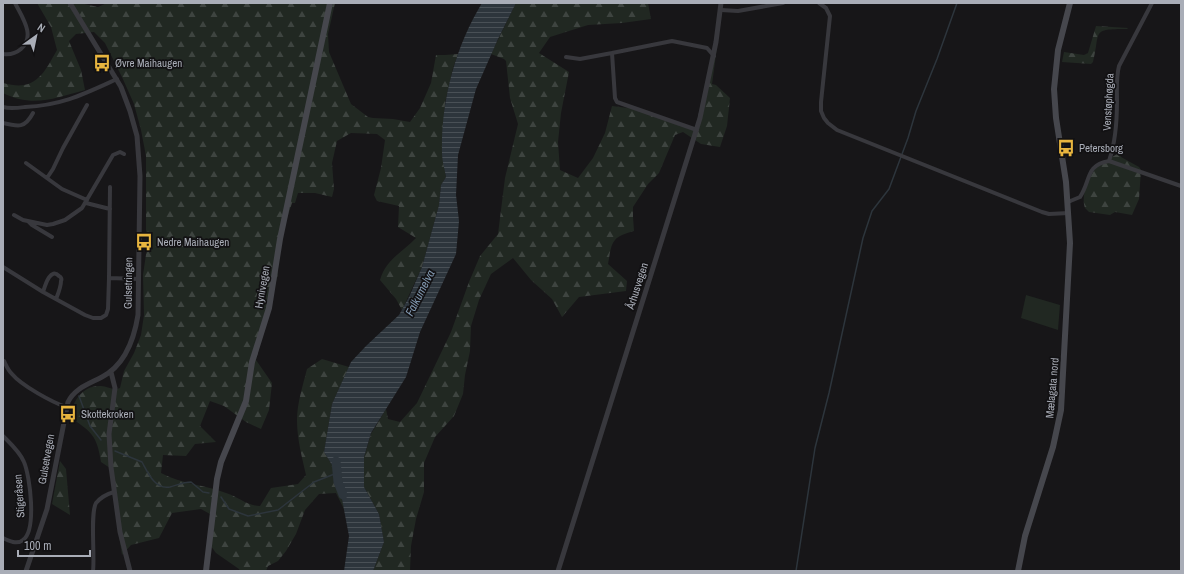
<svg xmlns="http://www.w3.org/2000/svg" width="1184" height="574" font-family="'Archivo Narrow',sans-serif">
<defs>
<pattern id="forest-firs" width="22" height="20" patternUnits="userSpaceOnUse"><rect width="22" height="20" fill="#212822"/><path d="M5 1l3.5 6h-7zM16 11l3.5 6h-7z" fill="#3e4440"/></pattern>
<pattern id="water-rules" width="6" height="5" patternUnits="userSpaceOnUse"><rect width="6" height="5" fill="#2d353c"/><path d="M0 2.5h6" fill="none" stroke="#495056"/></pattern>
</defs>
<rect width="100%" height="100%" fill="#171618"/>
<!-- forest -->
<path fill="url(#forest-firs)" d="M 37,3 L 80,3 L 98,7 L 107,3 L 335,3 L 328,34 L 329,52 L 351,104 L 368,117 L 373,118 L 393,119 L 410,122 L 420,108 L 431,83 L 436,55 L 445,55 L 458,54 L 453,68 L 445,103 L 442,154 L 446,177 L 441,185 L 439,205 L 422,267 L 402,310 L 396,299 L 380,280 C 386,259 402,253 416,238 L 398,227 L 399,206 L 377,201 L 374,195 L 381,168 L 385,140 L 377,134 L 351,133 L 337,141 L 332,163 L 334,189 L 332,197 L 315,193 L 298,193 L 295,203 L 292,203 L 283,230 L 278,256 L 278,274 L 256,360 L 272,383 L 269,410 L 261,429 L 246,422 L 224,406 L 210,401 L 200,426 L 216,442 L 195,444 L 186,456 L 163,455 L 161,473 C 182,484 205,485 226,493 C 239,497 247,506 260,506 L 271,488 L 298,484 L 306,475 C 302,457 297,439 297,420 C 297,403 303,385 307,369 L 322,359 L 349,367 L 332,404 L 324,452 L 337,473 L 344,509 L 336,493 L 319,494 L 305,510 L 296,534 L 286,551 L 278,561 L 268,566 L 266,571 L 240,571 L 239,569 L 216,553 L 208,542 L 210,514 L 201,509 L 172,513 L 159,538 L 131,545 L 122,555 L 113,496 L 110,468 L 101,462 C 97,435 91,431 69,417 C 73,402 82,385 101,386 C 107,386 113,391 120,388 L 124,371 L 134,353 L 141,335 L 144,315 L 143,275 L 148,241 L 146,230 L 146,156 L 141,130 L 134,104 L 122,77 L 105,43 L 94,32 L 76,34 L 69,41 L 81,70 L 85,90 C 55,98 33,108 3,93 L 3,83 C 35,92 43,75 57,50 L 51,27 Z
M 516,3 L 648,3 L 651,19 L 622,23 L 588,25 L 550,37 L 539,53 L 569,72 L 561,113 L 558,142 L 560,170 L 578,178 L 593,158 L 605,133 L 612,106 L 636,109 L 695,131 L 723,3 L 712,84 L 716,85 L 730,98 L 727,126 L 720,147 L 701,144 L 683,132 L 675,135 L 659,173 L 648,184 L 633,207 L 633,217 L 634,231 C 611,237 612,242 608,264 L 627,281 L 626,291 L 579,297 L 562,317 L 552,299 L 531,280 L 513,258 L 491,274 L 479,300 L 471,326 L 470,351 L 465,375 L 463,394 L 454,416 L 435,437 L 424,463 L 424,492 L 416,519 L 411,546 L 410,571 L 373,571 L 384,542 L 379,514 L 364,487 L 364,457 L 371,434 L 386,409 L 388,419 L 400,422 L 417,403 L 451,332 L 469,282 L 480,256 L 498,234 L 505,178 L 518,124 L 510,98 L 506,61 L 504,59 L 491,54 Z
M 1096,26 L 1128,28 L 1127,29 C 1090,29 1101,31 1093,62 L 1091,64 L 1062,62 L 1064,52 L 1084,55 L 1088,53 Z
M 1119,153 L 1121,157 L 1139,167 L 1141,170 L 1139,199 L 1132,215 L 1115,212 L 1110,215 L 1089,212 L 1085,208 C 1081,197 1087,179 1095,169 C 1100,162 1111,158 1119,153 Z
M 60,461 L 66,469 L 70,515 L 52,504 Z"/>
<!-- park -->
<path fill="#212822" d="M 1026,295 L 1060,305 L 1058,330 L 1021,318 Z"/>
<!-- water -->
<path fill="url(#water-rules)" d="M 482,3 L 516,3 L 498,39 L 476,89 L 458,155 L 456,195 L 459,221 L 456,254 L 420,332 L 406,377 L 371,433 L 364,457 L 364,487 L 379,514 L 384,542 L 373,571 L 344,571 L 349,536 L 337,473 L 324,452 L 332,404 L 351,362 L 366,346 L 399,315 L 409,297 L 422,267 L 439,205 L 441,185 L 446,177 C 445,170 442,161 442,153 C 441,100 455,48 482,3 Z"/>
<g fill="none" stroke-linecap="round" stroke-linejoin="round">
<!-- stream -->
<path stroke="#2d353c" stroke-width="1.5" d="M 79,396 L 90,426 L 101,440
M 115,451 L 142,462 C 148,473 155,490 170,487 C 177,485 184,482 191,482 L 203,492 L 209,493
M 221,497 L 229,509 L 248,516 L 278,510 L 314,482 L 337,473
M 796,571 L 815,448 L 829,393 L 863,238 L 872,211 L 889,189 L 908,138 L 916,111 L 937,59 L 957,3"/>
<!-- river -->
<path stroke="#2d353c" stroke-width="9" d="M 336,461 L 338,482 L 343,495"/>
<!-- minor -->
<path stroke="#38383d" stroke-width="4" d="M 819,3 L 826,8 L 830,16 L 821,102 L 821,111 L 824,118 L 828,123 L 837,130 L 1042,212 L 1049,214 L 1069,213
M 721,10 L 738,11 L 783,3
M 3,54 C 10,55 15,54 21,49 C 36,36 22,17 15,3
M 566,57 L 580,59 L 612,53
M 3,107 C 10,109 17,108 25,107 C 63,105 84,94 117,79
M 3,123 C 19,127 25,128 33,113
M 697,130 L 617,102 L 615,98 L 612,53 L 672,41 L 707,48 L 714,56
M 1109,161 C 1116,141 1117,121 1117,101 C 1117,89 1116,78 1119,66 L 1152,3
M 26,163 L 62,189 L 87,200
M 47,178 L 53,169 L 63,148 L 87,105
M 110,187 L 109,278 L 139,279
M 1068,202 L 1080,197 C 1091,181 1085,165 1109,161 L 1181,186
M 86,203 L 110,209
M 14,215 L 23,220 L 47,225 L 53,224 L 65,220 L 82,208 L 113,155 L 120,152 L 124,154
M 29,222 L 32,225 L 52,237
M 3,267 L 43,292 L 85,315 L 93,318 L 101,318 L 106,315 L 108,309 L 109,278
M 43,292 C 45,286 50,267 59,276 C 61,277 62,279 61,281 C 61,287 58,294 56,299
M 4,361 C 6,365 8,370 12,374 C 22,386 52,402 66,407
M 3,436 C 11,444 20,452 24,462 C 30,476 37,530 23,540 C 17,545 9,541 3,538
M 93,571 C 95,556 90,513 96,503 C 101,497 107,494 114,492"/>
<!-- tertiary -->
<path stroke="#38383d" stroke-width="5" d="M 111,372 L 115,388 L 109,434 L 111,467 L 120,532 L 130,571
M 26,571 L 47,509 L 68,402 C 75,388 89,384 102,377 C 125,365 134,340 138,315 L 140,176 L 137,136 L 130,111 L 121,87 L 70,3
M 558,571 L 700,118 L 716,42 L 721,3"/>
<!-- secondary -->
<path stroke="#46474d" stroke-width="6" d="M 206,571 L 217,479 L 221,462 L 246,401 L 252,362 L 269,308 L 280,239 L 330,3
M 1018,571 L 1025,536 L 1053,447 L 1061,410 L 1070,243 L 1066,182 L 1056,118 L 1054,89 L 1058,50 L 1070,3"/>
</g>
<!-- icons -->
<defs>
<g id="bus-bare" transform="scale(1.38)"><path d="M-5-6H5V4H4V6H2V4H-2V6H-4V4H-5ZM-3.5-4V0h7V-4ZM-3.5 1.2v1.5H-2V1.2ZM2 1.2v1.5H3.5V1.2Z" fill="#e8b53f" stroke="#121113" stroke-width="2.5" paint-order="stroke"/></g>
</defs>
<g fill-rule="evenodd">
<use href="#bus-bare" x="102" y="63"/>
<use href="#bus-bare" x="1066" y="148"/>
<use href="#bus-bare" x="144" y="242"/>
<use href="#bus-bare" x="68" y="414"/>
</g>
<g text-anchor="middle" stroke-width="3.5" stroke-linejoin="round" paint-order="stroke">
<!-- poi labels -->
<g font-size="11" fill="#a9adb7" stroke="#121113" text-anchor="start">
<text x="115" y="67">Øvre Maihaugen</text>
<text x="1079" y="152">Petersborg</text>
<text x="157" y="246">Nedre Maihaugen</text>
<text x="81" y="418">Skottekroken</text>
</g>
<!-- street labels -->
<g font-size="11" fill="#a9adb7" stroke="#121113">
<text transform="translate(1108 102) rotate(-87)" y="4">Venstøphøgda</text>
<text transform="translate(128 283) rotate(-89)" y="4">Gulsetringen</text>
<text transform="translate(637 286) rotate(-72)" y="4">Århusvegen</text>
<text transform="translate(262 287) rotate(-80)" y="4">Hynivegen</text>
<text transform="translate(1052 388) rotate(-85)" y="4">Mælagata nord</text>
<text transform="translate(46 459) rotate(-80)" y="4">Gulsetvegen</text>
<text transform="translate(19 496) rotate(-94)" y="4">Stigeråsen</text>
</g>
<!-- water labels -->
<g font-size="12" font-style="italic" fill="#8299b1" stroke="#121113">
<text transform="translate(420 293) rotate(-63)" y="4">Falkumelva</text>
</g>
</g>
<!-- border -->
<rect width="1184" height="574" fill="none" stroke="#a9adb7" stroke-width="8"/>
<!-- north arrow -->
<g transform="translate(36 36) rotate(33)" stroke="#121113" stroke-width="3" paint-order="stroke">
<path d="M0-3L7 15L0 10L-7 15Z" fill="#a9adb7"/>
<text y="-6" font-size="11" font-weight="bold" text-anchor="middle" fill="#a9adb7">N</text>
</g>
<!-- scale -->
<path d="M18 550v6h72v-6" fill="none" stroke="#a9adb7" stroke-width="2"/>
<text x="24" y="550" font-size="12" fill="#a9adb7" stroke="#121113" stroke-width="3" paint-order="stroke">100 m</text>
</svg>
